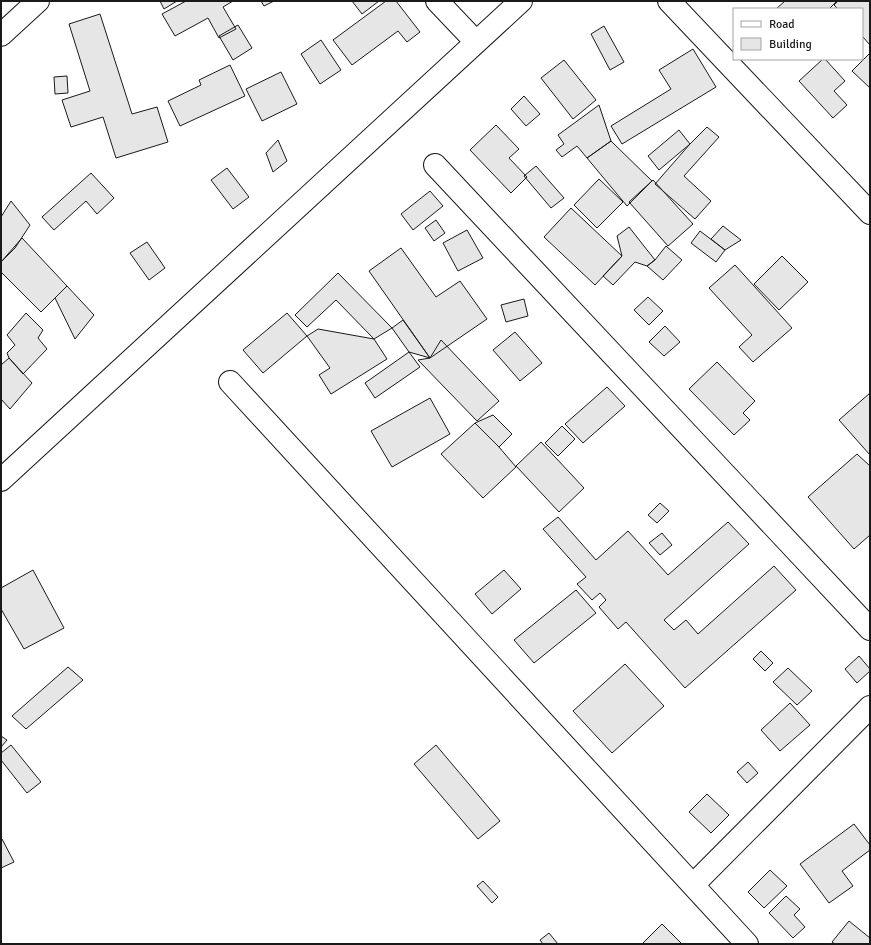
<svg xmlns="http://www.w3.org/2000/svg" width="871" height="945" font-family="Signika,sans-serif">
<rect width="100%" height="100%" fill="#fff"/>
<!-- building -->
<path fill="#e6e6e6" stroke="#1a1a1a" d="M 160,1 L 177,1 L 164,9 Z
M 186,1 L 233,1 L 223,7 L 236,29 L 219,38 L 208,18 L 175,36 L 162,14 Z
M 261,1 L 274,1 L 264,6 Z
M 352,1 L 379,1 L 362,14 Z
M 386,1 L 396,1 L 420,32 L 407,42 L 398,31 L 352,65 L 333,40 Z
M 785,1 L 837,1 L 829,9 L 776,9 Z
M 838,1 L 870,1 L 870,45 L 862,36 L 862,9 L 838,9 L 834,5 Z
M 100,14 L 132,114 L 157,107 L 168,142 L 116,158 L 103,117 L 71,127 L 62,100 L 90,91 L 69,24 Z
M 238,25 L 252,48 L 233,60 L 219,36 Z
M 604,26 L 624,62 L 610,70 L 591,34 Z
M 321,40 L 341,70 L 320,84 L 301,54 Z
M 693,49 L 716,87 L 622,144 L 611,126 L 671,89 L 659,70 Z
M 870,53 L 870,88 L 852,71 Z
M 823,59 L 825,59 L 845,81 L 834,91 L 847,105 L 833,118 L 799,81 Z
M 564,60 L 596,100 L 573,119 L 541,78 Z
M 230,65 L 245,96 L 180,126 L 168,101 L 201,85 L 199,80 Z
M 281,72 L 297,104 L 262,121 L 246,89 Z
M 67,76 L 68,93 L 55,94 L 54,77 Z
M 524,96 L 540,114 L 526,126 L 511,109 Z
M 599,105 L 611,141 L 587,158 L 577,146 L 562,157 L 556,150 L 564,144 L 558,135 Z
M 496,125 L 519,149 L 509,158 L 527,177 L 511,193 L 470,150 Z
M 707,127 L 719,137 L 684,176 L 711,201 L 695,219 L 655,184 L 690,144 Z
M 679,130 L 690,144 L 659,170 L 648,156 Z
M 278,140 L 287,161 L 273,172 L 266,153 Z
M 611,141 L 652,181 L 627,206 L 587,158 Z
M 536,166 L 564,198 L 551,208 L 524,176 Z
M 227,168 L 249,197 L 233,209 L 211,180 Z
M 91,173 L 114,198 L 97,214 L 86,201 L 54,230 L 42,217 Z
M 599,179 L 623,202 L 597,228 L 574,205 Z
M 653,180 L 693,224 L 668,246 L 629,202 Z
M 430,191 L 443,206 L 413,230 L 401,214 Z
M 11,201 L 30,225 L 15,248 L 1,262 L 1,217 Z
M 571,208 L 622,256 L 595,285 L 544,237 Z
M 436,220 L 445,233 L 434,241 L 425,228 Z
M 723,226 L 741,240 L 725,250 L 711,239 Z
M 629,227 L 655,260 L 647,266 L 635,262 L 613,285 L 603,276 L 622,256 L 617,236 Z
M 467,230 L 483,258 L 458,271 L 443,243 Z
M 700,231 L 725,250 L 716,262 L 691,243 Z
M 22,238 L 67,286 L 41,312 L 1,272 L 1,262 Z
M 147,242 L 165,268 L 149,280 L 130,253 Z
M 666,246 L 682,260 L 663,280 L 647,266 L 655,260 Z
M 401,248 L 436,297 L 460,281 L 487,319 L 430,358 L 369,271 Z
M 782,256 L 808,282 L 779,310 L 754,284 Z
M 735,265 L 792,328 L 753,362 L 739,347 L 752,335 L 709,288 Z
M 338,273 L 392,328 L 374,339 L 336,300 L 307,327 L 295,315 Z
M 67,286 L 94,315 L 75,339 L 55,298 Z
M 648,297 L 663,311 L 649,325 L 634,310 Z
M 524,299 L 528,316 L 506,322 L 501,305 Z
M 26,313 L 43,330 L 38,338 L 47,349 L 23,374 L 9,358 L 7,353 L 15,345 L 7,335 Z
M 287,313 L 307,336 L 263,373 L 243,350 Z
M 403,320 L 430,358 L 409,352 L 392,328 Z
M 665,326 L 680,342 L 664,356 L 649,342 Z
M 318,329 L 374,339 L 387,359 L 331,394 L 319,375 L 330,368 L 307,336 Z
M 515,332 L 542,363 L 520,381 L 493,350 Z
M 441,340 L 499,401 L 477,421 L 418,360 L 430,358 Z
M 409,352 L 420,367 L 375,398 L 365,383 Z
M 9,358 L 32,383 L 10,409 L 1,399 L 1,365 Z
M 717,362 L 755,401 L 743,413 L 750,420 L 734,435 L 689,389 Z
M 607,387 L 625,406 L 583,443 L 565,424 Z
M 870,393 L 870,455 L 839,420 Z
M 430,398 L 450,434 L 392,467 L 371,431 Z
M 493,415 L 512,434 L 499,447 L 475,423 Z
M 475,423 L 499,447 L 516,467 L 483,498 L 441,454 Z
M 562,426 L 575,439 L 558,456 L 545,443 Z
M 541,442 L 584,488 L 559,512 L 516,466 Z
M 857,454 L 870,466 L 870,535 L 854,549 L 808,497 Z
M 660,503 L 669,511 L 657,523 L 648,515 Z
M 558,517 L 596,560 L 628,531 L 668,575 L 728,522 L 749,544 L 664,620 L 674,630 L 686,620 L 698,634 L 774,566 L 796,590 L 685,688 L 626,622 L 618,629 L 599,607 L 606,600 L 600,593 L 592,600 L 577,584 L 586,577 L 543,529 Z
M 662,533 L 672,545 L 660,555 L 649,543 Z
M 33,570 L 64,628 L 24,649 L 1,609 L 1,588 Z
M 504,570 L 521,589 L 492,614 L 475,594 Z
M 576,590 L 596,613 L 534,663 L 514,640 Z
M 761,651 L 773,663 L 765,671 L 753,659 Z
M 859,656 L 870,669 L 870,671 L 857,683 L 845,669 Z
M 625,664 L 664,706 L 612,753 L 573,711 Z
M 68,667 L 83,680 L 26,729 L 12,716 Z
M 788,668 L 812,691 L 797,705 L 773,682 Z
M 790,703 L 810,725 L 780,751 L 761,730 Z
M 1,736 L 7,740 L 1,747 Z
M 11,745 L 41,782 L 27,793 L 1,760 L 1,753 Z
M 436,745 L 500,821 L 478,839 L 414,764 Z
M 748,762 L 758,773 L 747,783 L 737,772 Z
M 707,794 L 729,815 L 711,833 L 689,812 Z
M 854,824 L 870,845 L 870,850 L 842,871 L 853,886 L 829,903 L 800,864 Z
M 2,839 L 14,862 L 1,868 L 1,840 Z
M 770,870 L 787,886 L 764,908 L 748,892 Z
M 483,881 L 498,897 L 492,903 L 477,886 Z
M 786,896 L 800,909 L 794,915 L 805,927 L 793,938 L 769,913 Z
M 849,921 L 870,938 L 870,944 L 835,944 L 832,942 Z
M 662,924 L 682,944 L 642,944 Z
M 549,933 L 558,944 L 543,944 L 540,940 Z"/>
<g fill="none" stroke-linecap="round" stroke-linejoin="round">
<!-- minor casing -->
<g stroke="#1a1a1a" stroke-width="24">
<path id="minor" d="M 437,1 L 476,42
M 669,1 L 870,213
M 1,35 L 38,1
M 435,165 L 870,629
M 230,382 L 747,944
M 693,885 L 870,707"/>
</g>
<!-- tertiary casing -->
<g stroke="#1a1a1a" stroke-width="24">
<path id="tertiary" d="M 1,480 L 521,1"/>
</g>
<!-- minor -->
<use href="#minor" stroke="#fff" stroke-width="22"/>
<!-- tertiary -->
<use href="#tertiary" stroke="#fff" stroke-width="22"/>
</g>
<!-- border -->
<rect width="871" height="945" fill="none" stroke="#1a1a1a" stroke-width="4"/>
<!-- legend -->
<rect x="733" y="8" width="130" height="52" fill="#ffffff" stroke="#a3a3a3"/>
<rect x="741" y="21" width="20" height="6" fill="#ffffff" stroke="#a3a3a3"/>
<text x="769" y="28" font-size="12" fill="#1a1a1a">Road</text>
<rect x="741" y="38" width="20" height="12" fill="#e6e6e6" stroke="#a3a3a3"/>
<text x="769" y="48" font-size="12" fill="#1a1a1a">Building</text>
</svg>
